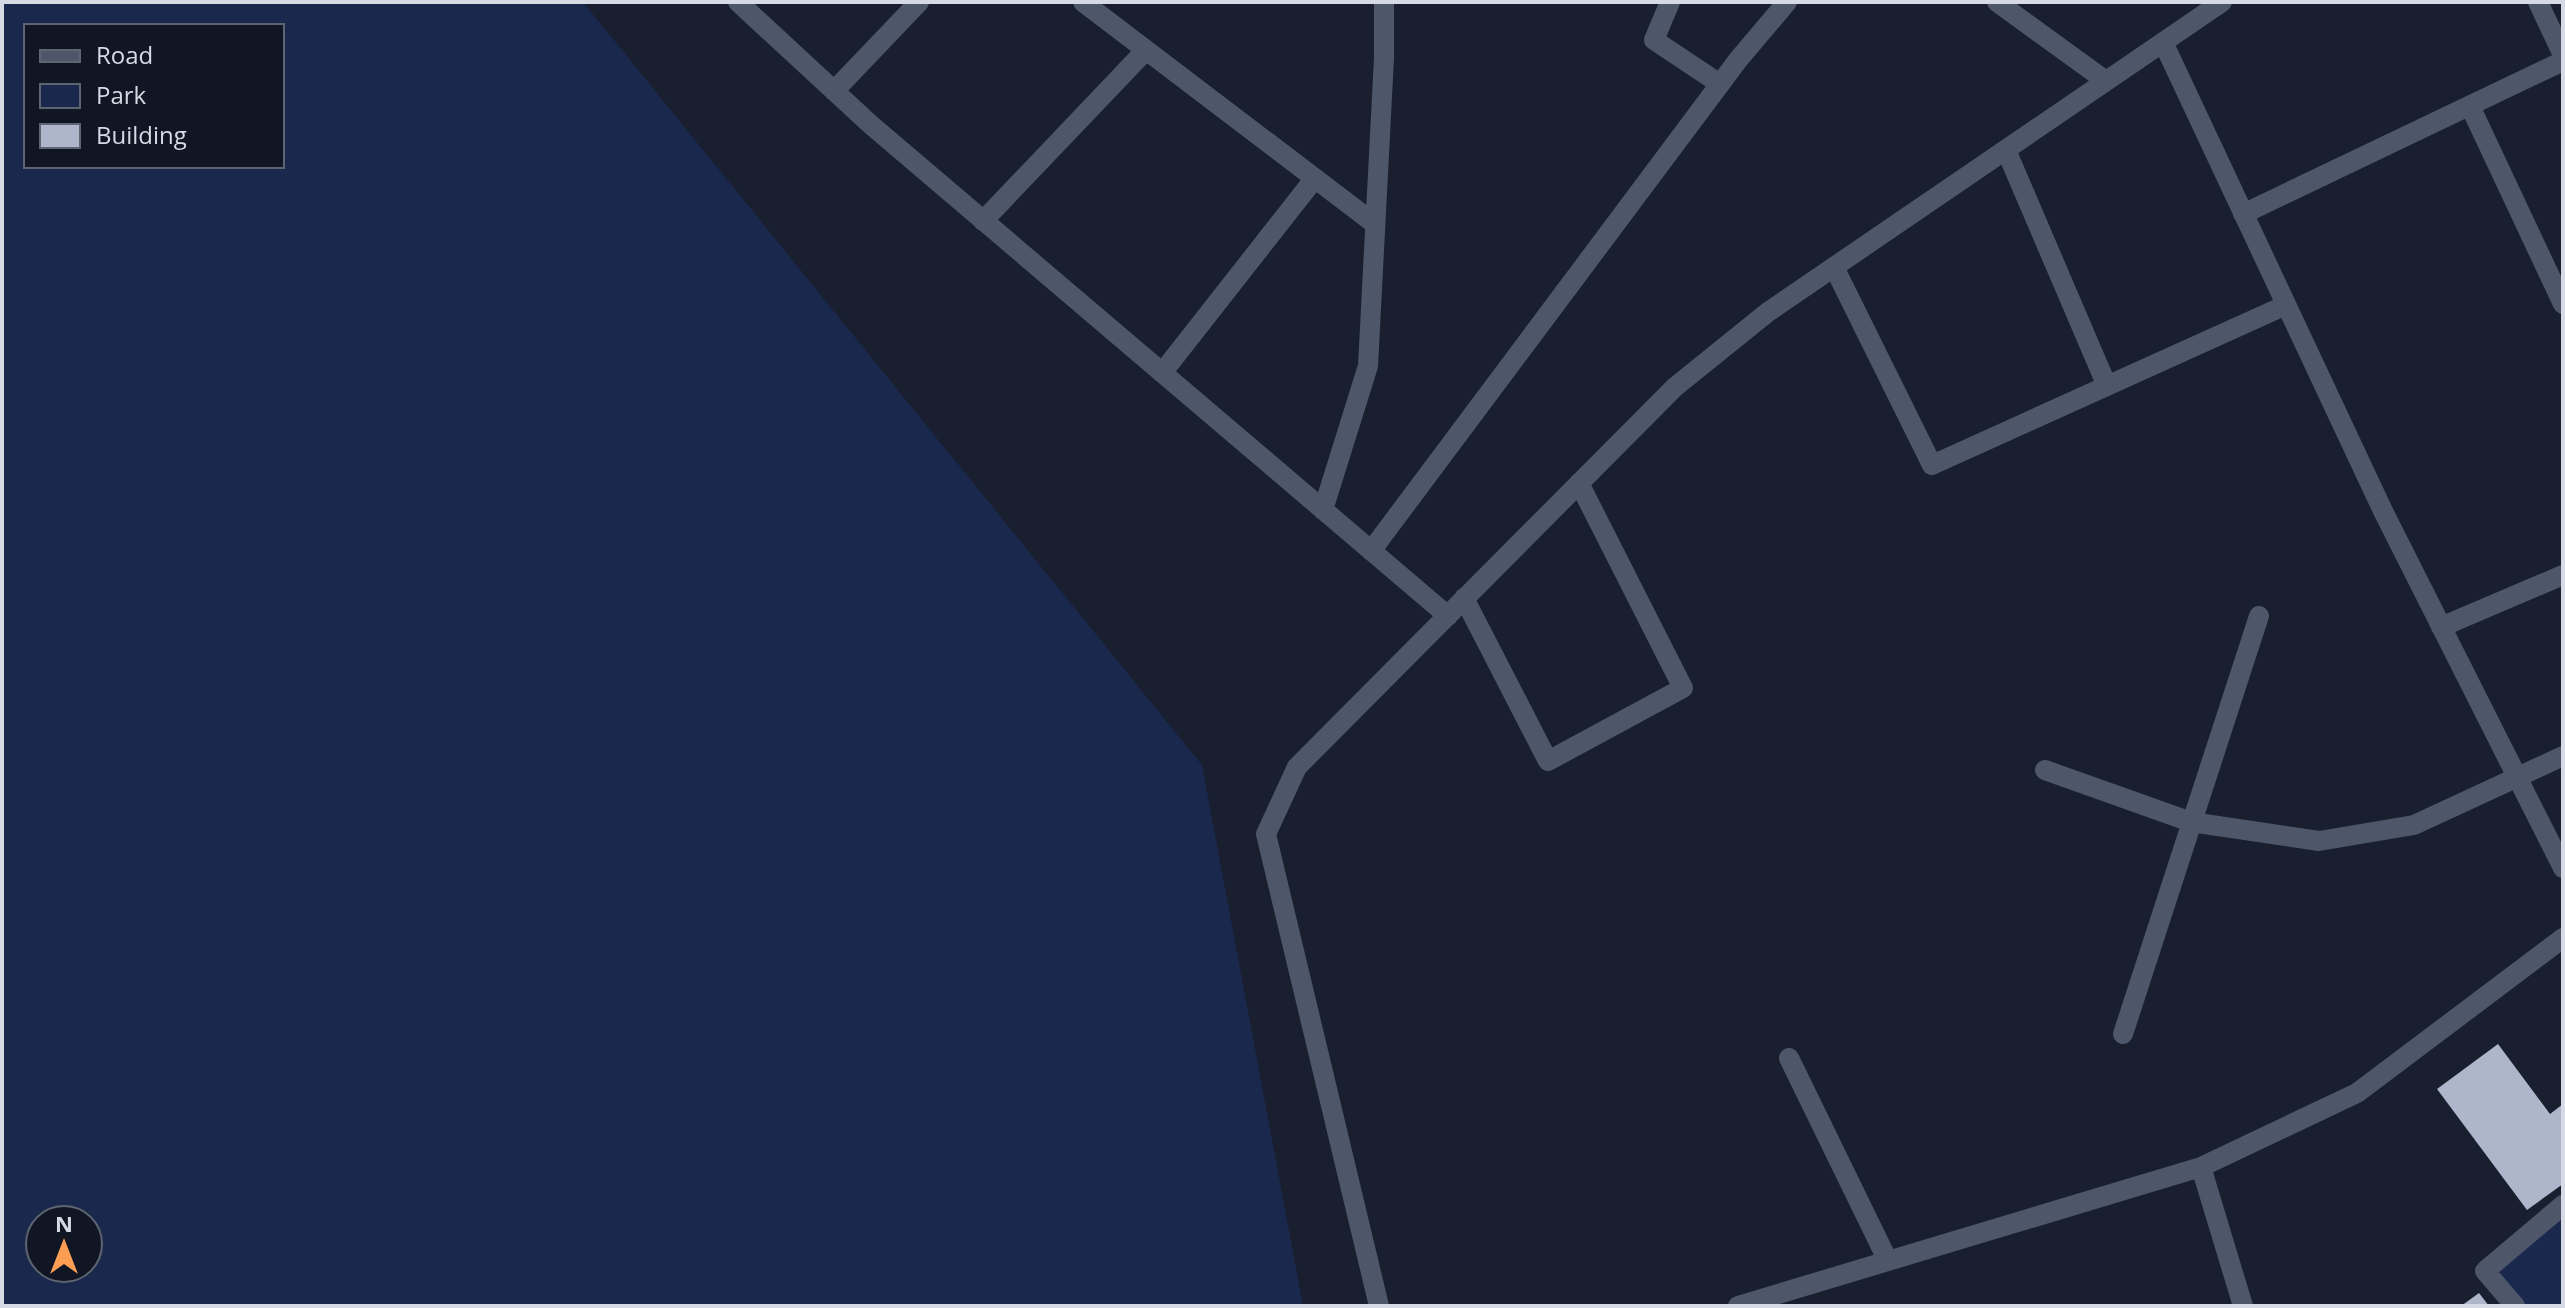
<svg xmlns="http://www.w3.org/2000/svg" width="2565" height="1308" font-family="'Open Sans',sans-serif">
<rect width="100%" height="100%" fill="#191f2e"/>
<!-- green -->
<path fill="#1a284d" fill-rule="evenodd" d="M 2,2 L 583,2 L 1202,765 L 1303,1306 L 2,1306 ZM 282,26 L 282,166 L 26,166 L 26,26 ZM 40,1220 L 88,1220 L 88,1268 L 40,1268 Z
M 2563,1216 L 2563,1306 L 2526,1306 L 2497,1271 Z"/>
<!-- building -->
<path fill="#adb6ca" d="M 2498,1044 L 2550,1114 L 2563,1104 L 2563,1184 L 2527,1210 L 2437,1089 Z
M 2479,1293 L 2489,1306 L 2461,1306 Z"/>
<g fill="none" stroke-linecap="round" stroke-linejoin="round">
<!-- street -->
<path stroke="#4e576a" stroke-width="20" d="M 738,2 L 870,124 L 1448,616
M 1083,2 L 1375,224
M 1670,2 L 1654,40 L 1720,84
M 1997,2 L 2106,81
M 2538,2 L 2563,55
M 2163,42 L 2383,511 L 2563,868
M 834,91 L 919,2
M 2470,106 L 2563,304
M 2006,150 L 2107,386
M 2243,214 L 2563,61
M 983,221 L 1146,50
M 1834,267 L 1932,465 L 2286,305
M 1162,373 L 1315,178
M 1323,510 L 1368,366 L 1384,58 L 1384,2
M 1371,551 L 1738,60 L 1787,2
M 1464,598 L 1548,761 L 1683,688 L 1579,483
M 2441,627 L 2563,575
M 2045,770 L 2191,822 L 2319,841 L 2414,825 L 2563,756
M 2123,1034 L 2259,616
M 1789,1058 L 1888,1261
M 2201,1167 L 2243,1306
M 1379,1306 L 1266,834 L 1297,767 L 1675,387 L 1768,312 L 2222,2
M 1738,1306 L 2201,1167 L 2357,1093 L 2563,938
M 2515,1306 L 2485,1271 L 2563,1205"/>
</g>
<!-- border -->
<rect width="2565" height="1308" fill="none" stroke="#d6dae5" stroke-width="8"/>
<!-- legend -->
<rect x="24" y="24" width="260" height="144" fill="#101624" stroke="#5f6471" stroke-width="2"/>
<rect x="40" y="50" width="40" height="12" fill="#4e576a" stroke="#5f6471" stroke-width="2"/>
<text x="96" y="64" font-size="24" fill="#d6dae5">Road</text>
<rect x="40" y="84" width="40" height="24" fill="#1a284d" stroke="#5f6471" stroke-width="2"/>
<text x="96" y="104" font-size="24" fill="#d6dae5">Park</text>
<rect x="40" y="124" width="40" height="24" fill="#adb6ca" stroke="#5f6471" stroke-width="2"/>
<text x="96" y="144" font-size="24" fill="#d6dae5">Building</text>
<!-- north arrow -->
<g transform="translate(64 1244)"><circle r="38" fill="#101624" stroke="#5f6471" stroke-width="2"/>
<path d="M0-6L14 30L0 20L-14 30Z" fill="#fc9d54"/>
<text y="-12" font-size="22" font-weight="bold" text-anchor="middle" fill="#d6dae5">N</text>
</g>
</svg>
